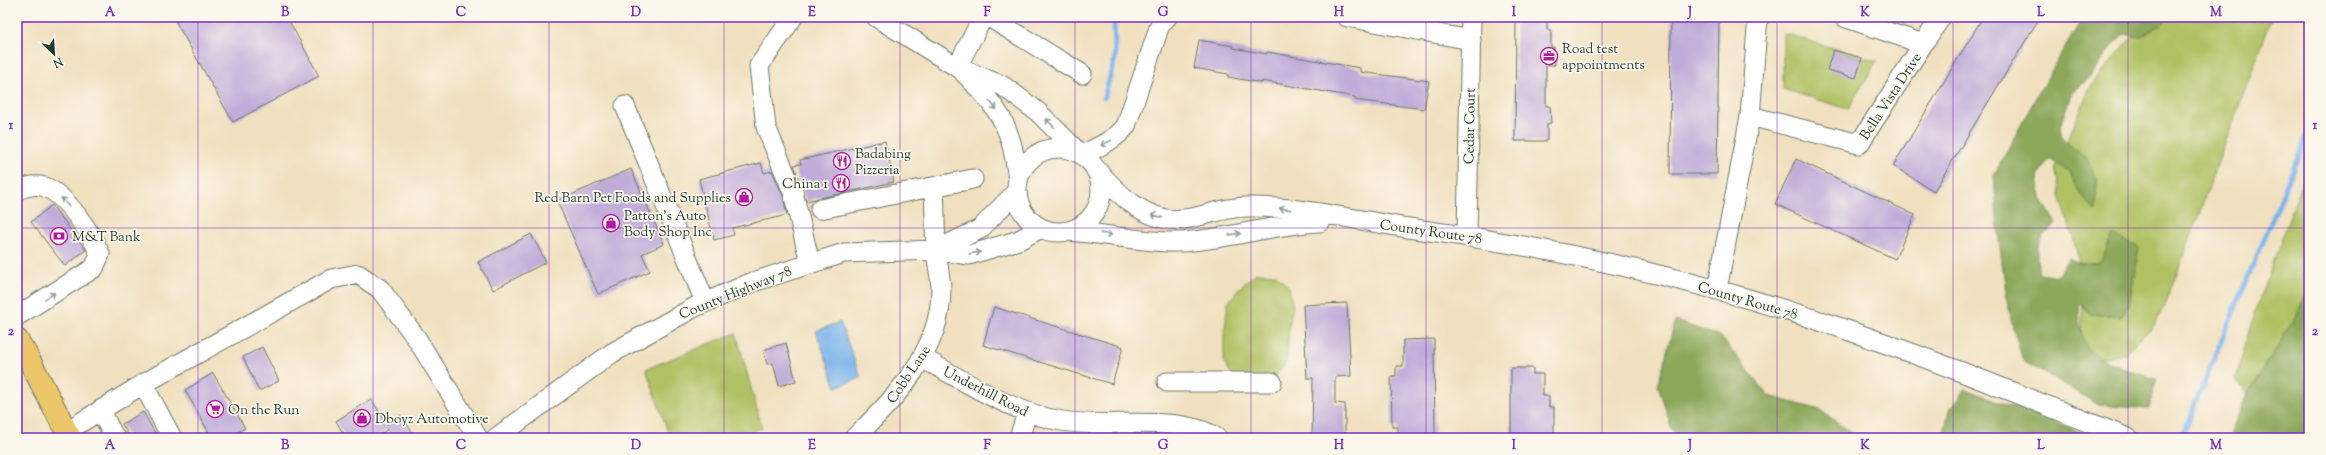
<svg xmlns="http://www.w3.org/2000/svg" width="2326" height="455" font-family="'Sorts Mill Goudy',serif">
<rect width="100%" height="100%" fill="#fbf7ec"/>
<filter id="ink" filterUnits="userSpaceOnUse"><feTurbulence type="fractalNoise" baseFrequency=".025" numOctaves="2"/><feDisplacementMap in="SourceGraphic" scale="8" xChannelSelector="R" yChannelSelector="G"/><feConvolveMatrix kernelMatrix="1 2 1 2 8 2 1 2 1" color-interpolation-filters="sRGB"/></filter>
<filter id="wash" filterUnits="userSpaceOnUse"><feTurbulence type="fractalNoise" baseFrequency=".012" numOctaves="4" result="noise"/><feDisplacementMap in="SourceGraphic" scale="16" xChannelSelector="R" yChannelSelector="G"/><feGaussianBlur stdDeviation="0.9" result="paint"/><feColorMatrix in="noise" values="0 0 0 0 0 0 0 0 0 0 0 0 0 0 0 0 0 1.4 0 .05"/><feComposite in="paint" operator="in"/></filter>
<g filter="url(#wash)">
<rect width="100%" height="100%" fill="#f1e0c0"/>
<!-- green -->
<path fill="#b0c164" stroke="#687f4c" d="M 2149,17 L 2272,17 L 2164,308 L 2151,328 L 2126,353 L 2086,361 L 2081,339 L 2084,283 L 2074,241 L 2060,195 L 2055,167 L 2092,84 Z
M 1783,33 L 1877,61 L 1848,109 L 1783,89 Z
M 2309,164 L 2309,431 L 2249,395 L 2236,379 L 2250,327 Z
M 1256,273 L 1276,274 L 1289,287 L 1293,307 L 1289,325 L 1287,362 L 1268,385 L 1232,377 L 1224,361 L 1224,335 L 1228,303 L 1239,288 Z
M 736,333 L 762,428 L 734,438 L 670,438 L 646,369 Z"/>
<!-- forest -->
<path fill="#8ca75a" stroke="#567247" d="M 2083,17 L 2169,17 L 2162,24 L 2139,37 L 2123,34 L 2110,48 L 2091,76 L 2071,94 L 2060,126 L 2062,138 L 2087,159 L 2097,178 L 2096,212 L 2080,194 L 2069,171 L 2049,159 L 2038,177 L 2041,198 L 2056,224 C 2036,242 2035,247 2039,273 L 2057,276 L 2069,258 L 2080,264 L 2100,262 L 2114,235 L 2139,248 L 2129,305 L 2121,317 L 2090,314 L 2080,303 C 2078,315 2079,339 2088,348 C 2105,365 2134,372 2156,379 L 2149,409 L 2099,405 L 2023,361 L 2009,314 L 1998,233 L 1994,175 L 2035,99 Z
M 2309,290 L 2309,438 L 2237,438 L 2230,435 L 2246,397 L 2294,319 Z
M 1675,321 L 1720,336 L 1769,396 L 1820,410 L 1859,438 L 1678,438 L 1671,427 L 1658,385 Z
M 1965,389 L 2097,438 L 1943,438 L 1949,409 Z"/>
<!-- water -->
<path fill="#7cb4ec" stroke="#4e7890" d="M 840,322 L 861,378 L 836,387 L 816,331 Z"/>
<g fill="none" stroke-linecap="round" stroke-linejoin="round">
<!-- stream -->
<path stroke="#7cb4ec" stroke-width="5" d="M 1104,98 L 1115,58 L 1114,17
M 2181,438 L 2309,131"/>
</g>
<g id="blocks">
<!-- building -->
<path fill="#bfacd9" d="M 173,17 L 287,17 L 319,76 L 233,122 Z
M 1516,17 L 1547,17 L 1547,30 L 1551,30 L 1551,47 L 1554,47 L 1555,65 L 1546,65 L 1546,106 L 1550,106 L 1551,123 L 1547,124 L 1547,141 L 1515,141 Z
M 1671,17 L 1719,17 L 1717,174 L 1670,174 Z
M 1983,17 L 2040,17 L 1934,191 L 1893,166 Z
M 1199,40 L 1233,46 L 1233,48 L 1267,54 L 1267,52 L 1360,68 L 1360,72 L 1429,81 L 1424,109 L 1355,100 L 1355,97 L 1262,81 L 1262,83 L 1228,77 L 1228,74 L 1194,68 Z
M 1833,50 L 1862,58 L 1856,78 L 1827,70 Z
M 885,141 L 894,182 L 806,201 L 794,165 L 801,164 L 800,160 Z
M 1796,159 L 1915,215 L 1895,259 L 1775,204 Z
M 761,163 L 764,173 L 772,171 L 783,195 L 787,215 L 732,228 L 734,235 L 714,240 L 699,179 Z
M 631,169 L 664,244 L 642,254 L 650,271 L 598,294 L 557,201 Z
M 52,205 L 86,250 L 65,266 L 31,222 Z
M 531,234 L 546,262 L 493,290 L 478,262 Z
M 1347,303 L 1351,376 L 1335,377 L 1335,403 L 1345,404 L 1345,438 L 1312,438 L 1313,378 L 1307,378 L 1303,305 Z
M 994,307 L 1123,347 L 1112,384 L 983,345 Z
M 1434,339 L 1435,438 L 1398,438 L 1398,427 L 1392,427 L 1391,376 L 1396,376 L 1396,366 L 1403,366 L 1403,340 Z
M 786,343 L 796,381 L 779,386 L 773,363 L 767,364 L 763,350 Z
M 262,347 L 279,381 L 259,391 L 243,357 Z
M 1511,368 L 1533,368 L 1533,374 L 1543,374 L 1543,396 L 1549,396 L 1549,407 L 1554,407 L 1554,438 L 1511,438 Z
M 213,373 L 245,428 L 228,438 L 212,438 L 185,390 Z
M 371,399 L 387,424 L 401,415 L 416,438 L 394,438 L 388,429 L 375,438 L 346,438 L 336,421 Z
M 143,412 L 158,438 L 130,438 L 122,424 Z"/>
</g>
</g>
<g filter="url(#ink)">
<use href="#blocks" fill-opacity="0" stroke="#687665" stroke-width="1"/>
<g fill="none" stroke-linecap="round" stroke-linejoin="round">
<!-- minor casing -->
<g stroke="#687665" stroke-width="21">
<path id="minor" d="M 793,17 L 759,66 L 766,127 L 793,192 L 810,263
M 876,17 L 957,67 L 1003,86 L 1038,112 L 1077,151
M 989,17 L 1082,74
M 1347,17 L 1471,40
M 1923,44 L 1941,17
M 957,67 L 983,17
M 964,73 C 1001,110 1013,129 1018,182
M 625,106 L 705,302
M 1750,116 L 1859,144 L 1923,44 L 1844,17
M1017 190a42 42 0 1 1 84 0a42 42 0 1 1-84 0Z
M 1082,155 C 1098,147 1115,140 1126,126 L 1160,25 L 1167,17
M 1096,169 C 1116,191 1136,213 1166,219 C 1191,223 1220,207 1246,207 C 1300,206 1355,220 1408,228 C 1554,247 1699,280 1838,327 C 1936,360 2032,400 2128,438
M 17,190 C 25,187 37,184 45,187 C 66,195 91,233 100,254 L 94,268 L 17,316
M 820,209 L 973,179
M 1067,231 C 1105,233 1141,243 1179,242 C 1226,240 1272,224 1320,222
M 1467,235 L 1471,17
M 936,250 L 980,229 L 1017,191
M 1717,290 L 1750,116 L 1758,17
M 922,358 C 967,382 1012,413 1062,421 C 1109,429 1178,413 1217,438
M 1167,382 L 1272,382
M 143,384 L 172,438
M 100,410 L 115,438
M 67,431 L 143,384 L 331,279 L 358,274 L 380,289 L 417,339 L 478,438
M 496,438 L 612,353 L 695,307 L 753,282 L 844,253 L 936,250 L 969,255 L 1019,240 L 1041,228
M 854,438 C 895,399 941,351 941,290 C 941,277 937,264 936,251 C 935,230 935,208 934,187
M 1019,438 L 1027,413"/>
</g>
<!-- major casing -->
<g stroke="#687665" stroke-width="24">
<path id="major" d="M 17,340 L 26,354 L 70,438"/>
</g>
<!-- minor -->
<use href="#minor" stroke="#fff" stroke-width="19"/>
<!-- major -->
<use href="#major" stroke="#ecc669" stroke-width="22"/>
</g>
<!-- one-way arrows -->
<defs><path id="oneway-shaft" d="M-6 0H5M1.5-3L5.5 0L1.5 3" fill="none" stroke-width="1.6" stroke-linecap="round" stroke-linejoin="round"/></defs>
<g stroke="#8f9e9a">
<use href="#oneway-shaft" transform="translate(993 105) rotate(50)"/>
<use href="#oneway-shaft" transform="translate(1050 123) rotate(-135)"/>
<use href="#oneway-shaft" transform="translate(1106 143) rotate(152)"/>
<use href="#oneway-shaft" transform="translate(65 202) rotate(-129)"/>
<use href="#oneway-shaft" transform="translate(1285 209) rotate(-173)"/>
<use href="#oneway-shaft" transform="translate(1157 216) rotate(-164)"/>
<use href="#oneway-shaft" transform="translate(1106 234) rotate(9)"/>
<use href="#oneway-shaft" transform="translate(1235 234) rotate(-11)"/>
<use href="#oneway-shaft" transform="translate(975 253) rotate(-10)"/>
<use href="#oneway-shaft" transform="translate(50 296) rotate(-32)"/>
</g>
</g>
<!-- grid -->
<path fill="none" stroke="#7b2cbf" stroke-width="1" stroke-opacity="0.55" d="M 198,17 L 198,438M 373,17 L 373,438M 549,17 L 549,438M 724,17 L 724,438M 900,17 L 900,438M 1075,17 L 1075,438M 1251,17 L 1251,438M 1426,17 L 1426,438M 1602,17 L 1602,438M 1777,17 L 1777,438M 1953,17 L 1953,438M 2128,17 L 2128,438M 17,228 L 2309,228"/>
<!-- icons -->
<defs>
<g id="office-ring" transform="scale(0.9)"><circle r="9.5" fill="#fbf7ec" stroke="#b5179e" stroke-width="1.5"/><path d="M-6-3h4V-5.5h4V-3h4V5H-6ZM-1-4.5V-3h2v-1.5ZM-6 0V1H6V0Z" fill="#b5179e"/></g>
<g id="restaurant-ring" transform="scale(0.9)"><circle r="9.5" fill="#fbf7ec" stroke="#b5179e" stroke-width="1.5"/><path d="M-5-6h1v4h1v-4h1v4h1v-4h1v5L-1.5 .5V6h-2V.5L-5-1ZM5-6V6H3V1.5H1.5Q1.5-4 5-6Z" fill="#b5179e"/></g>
<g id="shop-ring" transform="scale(0.9)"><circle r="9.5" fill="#fbf7ec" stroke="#b5179e" stroke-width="1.5"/><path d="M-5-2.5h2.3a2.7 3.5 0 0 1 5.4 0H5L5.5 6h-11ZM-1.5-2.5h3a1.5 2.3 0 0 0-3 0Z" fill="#b5179e"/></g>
<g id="bank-ring" transform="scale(0.9)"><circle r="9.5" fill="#fbf7ec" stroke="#b5179e" stroke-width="1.5"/><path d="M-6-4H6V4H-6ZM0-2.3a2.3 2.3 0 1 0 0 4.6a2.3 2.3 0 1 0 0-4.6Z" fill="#b5179e"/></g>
<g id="supermarket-ring" transform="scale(0.9)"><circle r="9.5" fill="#fbf7ec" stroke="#b5179e" stroke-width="1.5"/><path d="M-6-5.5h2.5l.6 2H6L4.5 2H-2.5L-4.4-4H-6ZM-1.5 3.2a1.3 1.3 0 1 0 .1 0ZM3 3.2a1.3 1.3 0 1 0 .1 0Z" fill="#b5179e"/></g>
</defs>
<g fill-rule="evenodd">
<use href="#office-ring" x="1549" y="56"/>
<use href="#restaurant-ring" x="842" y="161"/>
<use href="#restaurant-ring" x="841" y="183"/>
<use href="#shop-ring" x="744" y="197"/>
<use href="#shop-ring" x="611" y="223"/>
<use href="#bank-ring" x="59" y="236"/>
<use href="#supermarket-ring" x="215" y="409"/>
<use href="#shop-ring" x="362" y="418"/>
</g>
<g text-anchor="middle" stroke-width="3.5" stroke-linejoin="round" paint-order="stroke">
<!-- poi labels -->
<g font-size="14" fill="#1f3d34" stroke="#fbf7ec" text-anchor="start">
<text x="1562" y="53">Road test<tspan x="1562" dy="16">appointments</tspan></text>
<text x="855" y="158">Badabing<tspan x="855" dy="16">Pizzeria</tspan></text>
<text x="828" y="188" text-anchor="end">China 1</text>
<text x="731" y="202" text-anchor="end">Red Barn Pet Foods and Supplies</text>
<text x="624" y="220">Patton's Auto<tspan x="624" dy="16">Body Shop Inc</tspan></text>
<text x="72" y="241">M&amp;T Bank</text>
<text x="228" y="414">On the Run</text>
<text x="375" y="423">Dboyz Automotive</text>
</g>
<!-- street labels -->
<g font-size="14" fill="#1f3d34" stroke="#fbf7ec">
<text transform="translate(1890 96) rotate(-57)" y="5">Bella Vista Drive</text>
<text transform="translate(1469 126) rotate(-89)" y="5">Cedar Court</text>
<text transform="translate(1431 231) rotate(8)" y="5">County Route 78</text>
<text transform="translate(735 292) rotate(-22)" y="5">County Highway 78</text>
<text transform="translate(1748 300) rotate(16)" y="5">County Route 78</text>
<text transform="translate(908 374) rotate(-56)" y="5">Cobb Lane</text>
<text transform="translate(986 391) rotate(27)" y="5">Underhill Road</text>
</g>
</g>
<!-- margin -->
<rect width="2326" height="455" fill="none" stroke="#fbf7ec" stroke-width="44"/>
<!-- north arrow -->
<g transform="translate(54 54) rotate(155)" stroke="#fbf7ec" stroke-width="3" paint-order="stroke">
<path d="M0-3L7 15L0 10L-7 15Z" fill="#1f3d34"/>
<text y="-6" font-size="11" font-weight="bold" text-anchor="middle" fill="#1f3d34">N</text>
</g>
<rect x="22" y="22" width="2282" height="411" fill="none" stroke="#7b2cbf" stroke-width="1.5"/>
<g font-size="13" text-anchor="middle" font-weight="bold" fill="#7b2cbf">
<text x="110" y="16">A</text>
<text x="285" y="16">B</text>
<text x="461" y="16">C</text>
<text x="636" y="16">D</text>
<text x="812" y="16">E</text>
<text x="987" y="16">F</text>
<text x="1163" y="16">G</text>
<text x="1339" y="16">H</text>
<text x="1514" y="16">I</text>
<text x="1690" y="16">J</text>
<text x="1865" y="16">K</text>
<text x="2041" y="16">L</text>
<text x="2216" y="16">M</text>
<text x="11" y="129">1</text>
<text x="2315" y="129">1</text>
<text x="11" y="335">2</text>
<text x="2315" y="335">2</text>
<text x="110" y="449">A</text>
<text x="285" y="449">B</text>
<text x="461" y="449">C</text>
<text x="636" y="449">D</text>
<text x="812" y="449">E</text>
<text x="987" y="449">F</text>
<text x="1163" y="449">G</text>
<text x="1339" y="449">H</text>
<text x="1514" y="449">I</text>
<text x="1690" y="449">J</text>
<text x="1865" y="449">K</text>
<text x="2041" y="449">L</text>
<text x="2216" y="449">M</text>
</g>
</svg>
